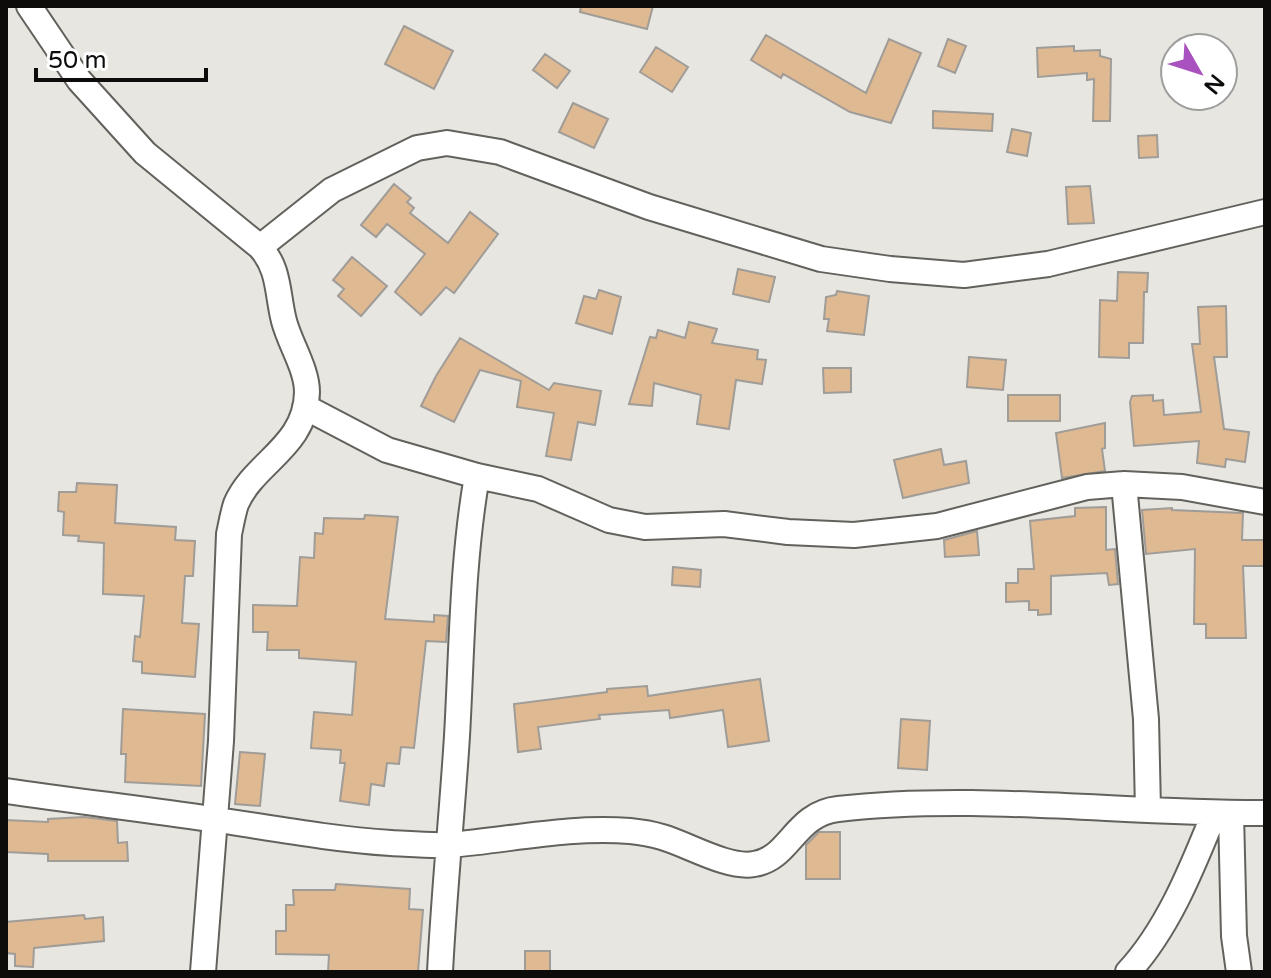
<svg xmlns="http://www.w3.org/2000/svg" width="1271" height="978" font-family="'Varela Round',sans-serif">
<rect width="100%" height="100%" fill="#e8e6e1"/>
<!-- building -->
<path fill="#dfb991" stroke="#a09c98" stroke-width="2" d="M 581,6 L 653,6 L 647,29 L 580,12 Z
M 404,26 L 453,51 L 434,89 L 385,64 Z
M 766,35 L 866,93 L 889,39 L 921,53 L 891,123 L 850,112 L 783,74 L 781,78 L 751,60 Z
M 948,39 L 966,46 L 955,73 L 938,66 Z
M 1074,46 L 1074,51 L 1100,50 L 1100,56 L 1111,59 L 1110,121 L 1093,121 L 1094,79 L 1087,80 L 1087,73 L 1038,77 L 1037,48 Z
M 656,47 L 688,67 L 672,92 L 640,72 Z
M 545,54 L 570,71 L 557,88 L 533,70 Z
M 573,103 L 608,119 L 594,148 L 559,132 Z
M 933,111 L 993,114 L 992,131 L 933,128 Z
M 1012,129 L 1031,133 L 1027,156 L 1007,152 Z
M 1157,135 L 1158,157 L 1139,158 L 1138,136 Z
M 394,184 L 411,198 L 407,202 L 414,208 L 410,213 L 448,243 L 470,212 L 498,234 L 454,293 L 446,287 L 421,315 L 395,292 L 425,254 L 387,224 L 376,237 L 361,225 Z
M 1090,186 L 1094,223 L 1068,224 L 1066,187 Z
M 352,257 L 387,286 L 361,316 L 338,296 L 344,289 L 333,280 Z
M 738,269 L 775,277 L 769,302 L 733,294 Z
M 1118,272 L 1148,273 L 1147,292 L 1144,292 L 1143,343 L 1129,343 L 1129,358 L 1099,357 L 1100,300 L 1117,301 Z
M 599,290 L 621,297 L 612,334 L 576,323 L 584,296 L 596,299 Z
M 837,291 L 869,296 L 864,335 L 827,331 L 829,319 L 824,319 L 826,297 L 836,295 Z
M 1226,306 L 1227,357 L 1214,357 L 1224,429 L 1249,432 L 1245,462 L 1226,459 L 1225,467 L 1197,463 L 1199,441 L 1134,446 L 1130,402 L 1132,396 L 1153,395 L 1153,401 L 1163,400 L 1164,415 L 1201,412 L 1192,344 L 1200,344 L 1198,307 Z
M 689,322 L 717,329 L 712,343 L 758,350 L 757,359 L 766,360 L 762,384 L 736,380 L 729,429 L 697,424 L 701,395 L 654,383 L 652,406 L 629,404 L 650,337 L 656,338 L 658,330 L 685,338 Z
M 460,338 L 549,390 L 554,383 L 601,391 L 595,425 L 578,422 L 571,460 L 546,456 L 554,413 L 517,407 L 521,381 L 480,370 L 454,422 L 421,406 L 436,376 Z
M 969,357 L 1006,360 L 1003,390 L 967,387 Z
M 823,368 L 851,368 L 851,392 L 824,393 Z
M 1008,395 L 1060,395 L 1060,421 L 1008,421 Z
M 1105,423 L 1105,448 L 1102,449 L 1105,471 L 1062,478 L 1056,433 Z
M 941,449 L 944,465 L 966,461 L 969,483 L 903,498 L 894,460 Z
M 77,483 L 117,485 L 115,523 L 176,527 L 175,540 L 195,541 L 193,576 L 185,576 L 182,623 L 199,624 L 195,677 L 142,673 L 142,662 L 133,661 L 135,636 L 140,637 L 144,596 L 103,594 L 104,543 L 78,541 L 79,536 L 63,535 L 64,512 L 58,511 L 59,492 L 76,492 Z
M 1106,507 L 1106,550 L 1115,549 L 1118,584 L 1109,585 L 1107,573 L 1051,576 L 1051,614 L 1038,615 L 1038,610 L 1029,610 L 1029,601 L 1006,602 L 1006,583 L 1018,583 L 1018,569 L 1034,569 L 1030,521 L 1075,516 L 1075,508 Z
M 1172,508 L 1172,510 L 1243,513 L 1242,540 L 1265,540 L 1265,566 L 1243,566 L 1246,638 L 1206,638 L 1206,624 L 1194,624 L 1195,549 L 1146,554 L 1142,510 Z
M 365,515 L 398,517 L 385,619 L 434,622 L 434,615 L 448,616 L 446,642 L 426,641 L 414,748 L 401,747 L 399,764 L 387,763 L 384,786 L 371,784 L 369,805 L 340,801 L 345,763 L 340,763 L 341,750 L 311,748 L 314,712 L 352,715 L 356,662 L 299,658 L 299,650 L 267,650 L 268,632 L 253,632 L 253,605 L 297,606 L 300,557 L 314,558 L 315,533 L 323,534 L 324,518 L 364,519 Z
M 977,531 L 979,555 L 945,557 L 944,540 Z
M 673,567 L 701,570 L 700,587 L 672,585 Z
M 760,679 L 769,741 L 728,747 L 723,710 L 670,718 L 669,710 L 599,715 L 600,719 L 538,727 L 541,749 L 518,752 L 514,704 L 607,692 L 607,689 L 647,686 L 648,696 Z
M 123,709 L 205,714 L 201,786 L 125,782 L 126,754 L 121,754 Z
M 901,719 L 930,721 L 927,770 L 898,768 Z
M 240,752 L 265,754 L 260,806 L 235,804 Z
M 84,817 L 117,821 L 118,843 L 127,842 L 128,861 L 48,861 L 48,854 L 6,852 L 6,820 L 48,822 L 48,819 Z
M 819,832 L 840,832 L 840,879 L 806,879 L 806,845 Z
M 336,884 L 410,889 L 409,909 L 423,910 L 418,972 L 328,972 L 329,955 L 276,954 L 276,931 L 286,931 L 286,905 L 294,905 L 293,890 L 335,890 Z
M 84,915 L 85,919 L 103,917 L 104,941 L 34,948 L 33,967 L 15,966 L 15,954 L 6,953 L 6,922 Z
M 525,951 L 550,951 L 550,972 L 525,972 Z"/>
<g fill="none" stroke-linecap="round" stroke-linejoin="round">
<!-- street casing -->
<g stroke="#62615c" stroke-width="28">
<path id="street" d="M 29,6 L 79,80 L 145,153 L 260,247 C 280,269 277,294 284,321 C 290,344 307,369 307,392 C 306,447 254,462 236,504 C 233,513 231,525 229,534 L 221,741 L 203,972
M 260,247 L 332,190 L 417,148 L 447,143 L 500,152 L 649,207 L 821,259 L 890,269 L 964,275 L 1048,264 L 1265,212
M 305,407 L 387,450 L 477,476 L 538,489 L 609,520 L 645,527 L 724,524 L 788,532 L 854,535 L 937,526 L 1087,487 L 1124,484 L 1182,487 L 1265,502
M 1124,484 L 1146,719 L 1148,810
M 6,791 C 74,801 143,809 211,819 C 272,828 330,839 391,843 C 410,844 430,846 449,845 C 510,840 569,826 630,831 C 640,832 652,834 662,837 C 687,844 728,869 754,864 C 790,859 794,814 838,809 C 977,793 1125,814 1265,813
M 1231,814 L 1234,936 L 1239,972
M 440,972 C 444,893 452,815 457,736 C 462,648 462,562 477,476
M 1128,972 C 1168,929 1192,868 1214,814"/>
</g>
<!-- street -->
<use href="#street" stroke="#fff" stroke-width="24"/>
</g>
<!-- border -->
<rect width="1271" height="978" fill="none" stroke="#0d0c0b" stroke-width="16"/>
<!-- north arrow -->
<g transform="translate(1199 72) rotate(129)"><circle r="38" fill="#ffffff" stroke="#9e9e9d" stroke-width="2"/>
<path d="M0-6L14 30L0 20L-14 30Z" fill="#a951be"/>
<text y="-12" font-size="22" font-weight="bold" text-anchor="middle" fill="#0d0c0b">N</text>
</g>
<!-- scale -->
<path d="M36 68v12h170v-12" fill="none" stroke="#0d0c0b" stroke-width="4"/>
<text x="48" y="68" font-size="24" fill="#0d0c0b" stroke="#ffffff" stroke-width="6" paint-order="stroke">50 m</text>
</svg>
